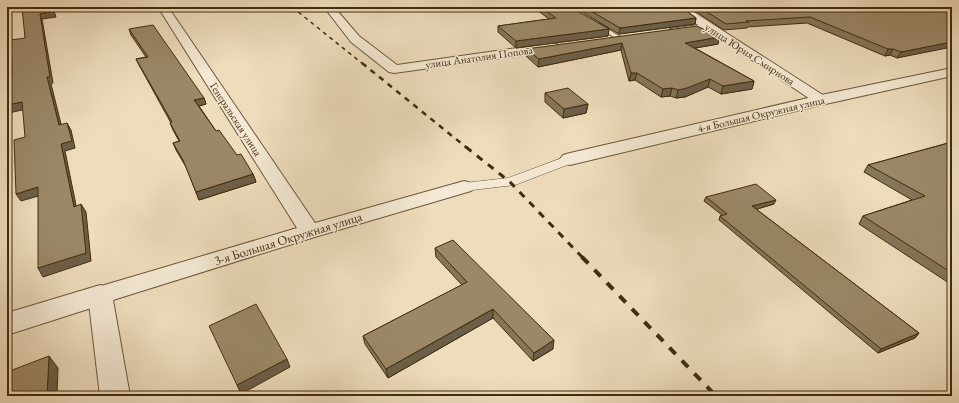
<svg xmlns="http://www.w3.org/2000/svg" width="959" height="403" font-family="'EB Garamond',serif">
<rect width="100%" height="100%" fill="#eeddbd"/>
<filter id="stains"><feTurbulence type="fractalNoise" baseFrequency=".005" numOctaves="4"/><feColorMatrix values="0 0 0 0 .2 0 0 0 0 .09 0 0 0 0 .02 0 0 0 .5 -.17"/></filter>
<radialGradient id="worn" r=".72"><stop offset=".6" stop-color="#630" stop-opacity="0"/><stop offset="1" stop-color="#630" stop-opacity=".3"/></radialGradient>
<g fill="none" stroke-linecap="round" stroke-linejoin="round">
<!-- service casing -->
<g stroke="#6d5838" stroke-width="2">
<path id="service" d="M 596,24 L 600,24 L 622,38 L 617,39 L 596,26 Z"/>
</g>
<!-- pedestrian casing -->
<g stroke="#6d5838" stroke-width="1">
<path id="pedestrian" d="M 570,155 L 575,156 L 577,159 L 575,162 L 515,185 L 464,191 L 459,190 L 457,187 L 459,184 L 464,183 L 508,178 Z"/>
</g>
<!-- minor casing -->
<g stroke="#6d5838" stroke-width="2">
<path id="minor" d="M 158,7 L 168,7 L 315,223 L 464,181 L 471,183 L 474,187 L 471,191 L 318,236 L 113,300 L 130,396 L 100,396 L 88,295 L 91,289 L 297,228 Z
M 324,7 L 334,7 L 359,36 L 397,65 L 553,43 L 557,44 L 559,47 L 557,50 L 553,51 L 394,73 L 389,72 L 351,42 Z
M 674,7 L 686,7 L 826,97 L 828,100 L 826,103 L 821,104 L 816,103 L 707,30 L 674,34 L 670,33 L 668,31 L 670,29 L 698,25 Z"/>
</g>
<!-- tertiary casing -->
<g stroke="#6d5838" stroke-width="2">
<path id="tertiary" d="M 952,68 L 952,76 L 821,105 L 570,165 L 563,163 L 560,159 L 563,155 L 570,153 L 821,95 Z
M 100,285 L 110,288 L 114,295 L 110,302 L 7,335 L 7,313 Z"/>
</g>
<!-- service -->
<use href="#service" fill="#f4e9d4" fill-rule="evenodd"/>
<!-- pedestrian -->
<use href="#pedestrian" fill="#f4e9d4" fill-rule="evenodd"/>
<!-- minor -->
<use href="#minor" fill="#f4e9d4" fill-rule="evenodd"/>
<!-- tertiary -->
<use href="#tertiary" fill="#f4e9d4" fill-rule="evenodd"/>
<!-- rail-far3 -->
<path stroke="#422c0c" stroke-width="1.5" stroke-dasharray="4 4" stroke-linecap="butt" d="M 292,7 L 363,64"/>
<!-- rail-far2 -->
<path stroke="#422c0c" stroke-width="2.5" stroke-dasharray="5.5 5.5" stroke-linecap="butt" d="M 362,63 L 467,148"/>
<!-- rail-far1 -->
<path stroke="#422c0c" stroke-width="3" stroke-dasharray="7 7" stroke-linecap="butt" d="M 466,147 L 510,182 L 583,258"/>
<!-- rail -->
<path stroke="#422c0c" stroke-width="4" stroke-dasharray="9 9" stroke-linecap="butt" d="M 582,257 L 716,396"/>
</g>
<!-- wall -->
<path fill="#857559" stroke="#422c0c" d="M 533,7 L 681,7 L 696,18 L 695,24 L 619,34 L 579,10 L 575,10 L 609,29 L 608,36 L 516,48 L 498,32 L 498,26 L 549,19 Z
M 689,7 L 820,7 L 831,10 L 952,7 L 952,9 L 951,9 L 897,58 L 890,55 L 885,56 L 807,23 L 747,27 L 747,28 L 724,30 Z
M 129,29 L 204,98 L 206,104 L 199,106 L 216,131 L 253,174 L 256,182 L 199,200 L 186,167 L 176,150 L 173,143 L 179,141 L 173,130 L 170,123 L 171,123 L 139,65 L 136,59 L 146,57 L 131,35 Z
M 720,37 L 718,44 L 695,48 L 754,81 L 752,89 L 721,94 L 708,87 L 685,97 L 676,98 L 670,96 L 661,97 L 635,80 L 629,81 L 621,50 L 538,67 L 526,56 L 526,49 Z
M 545,93 L 588,104 L 586,113 L 563,118 L 545,102 Z
M 952,142 L 952,285 L 859,224 L 863,216 L 912,200 L 864,172 L 868,165 Z
M 706,197 L 774,204 L 756,209 L 919,333 L 915,338 L 878,353 L 719,220 L 720,216 L 722,215 L 704,201 Z
M 435,248 L 553,349 L 533,361 L 493,318 L 388,378 L 365,344 L 363,336 L 462,285 L 436,257 Z"/>
<!-- shaded-wall -->
<path fill="#6c5f49" stroke="#422c0c" d="M 938,7 L 952,7 L 952,9 L 935,12 Z
M 54,11 L 56,17 L 42,19 L 53,83 L 51,84 L 63,132 L 59,125 L 47,77 L 40,14 Z
M 696,18 L 695,24 L 619,34 L 620,28 Z
M 609,29 L 608,36 L 516,48 L 516,41 Z
M 720,37 L 718,44 L 684,50 L 685,43 Z
M 952,38 L 952,47 L 897,58 L 901,52 Z
M 622,43 L 621,50 L 538,67 L 539,59 Z
M 888,49 L 893,49 L 890,55 L 885,56 Z
M 631,73 L 637,73 L 635,80 L 629,81 Z
M 710,79 L 708,87 L 685,97 L 676,98 L 678,90 Z
M 754,81 L 752,89 L 721,94 L 723,86 Z
M 672,88 L 670,96 L 661,97 L 663,89 Z
M 204,98 L 206,104 L 196,107 L 194,100 Z
M 22,102 L 26,109 L 9,113 L 7,109 L 7,105 Z
M 588,104 L 586,113 L 563,118 L 564,109 Z
M 67,123 L 71,130 L 75,148 L 65,151 L 78,215 L 74,207 L 61,144 Z
M 253,174 L 256,182 L 199,200 L 196,192 Z
M 38,187 L 42,195 L 21,201 L 16,194 Z
M 776,200 L 774,204 L 751,211 L 752,206 Z
M 81,204 L 86,212 L 91,261 L 43,277 L 38,268 Z
M 493,309 L 493,318 L 388,378 L 386,369 Z
M 919,333 L 915,338 L 878,353 L 881,349 Z
M 554,340 L 553,349 L 533,361 L 534,353 Z
M 49,356 L 58,368 L 57,396 L 47,396 Z
M 287,359 L 290,367 L 241,394 L 237,385 Z"/>
<!-- building -->
<path fill="#9b8868" stroke="#422c0c" d="M 22,7 L 52,7 L 54,11 L 40,14 L 50,77 L 47,77 L 59,125 L 67,123 L 72,141 L 61,144 L 74,207 L 81,204 L 86,253 L 38,268 L 38,187 L 16,194 L 14,140 L 25,137 L 22,102 L 7,105 L 7,77 L 12,76 L 11,40 L 25,38 Z
M 540,7 L 573,7 L 574,9 L 609,29 L 516,41 L 498,26 L 556,18 Z
M 584,7 L 681,7 L 696,18 L 620,28 Z
M 699,7 L 820,7 L 831,10 L 866,7 L 942,7 L 952,9 L 952,42 L 901,52 L 893,49 L 888,49 L 810,17 L 746,21 L 749,22 L 726,24 Z
M 153,25 L 204,98 L 194,100 L 216,131 L 219,130 L 237,155 L 241,154 L 253,174 L 196,192 L 183,160 L 173,143 L 180,141 L 170,123 L 172,122 L 136,59 L 148,57 L 129,29 Z
M 697,26 L 720,37 L 685,43 L 754,81 L 723,86 L 710,79 L 687,88 L 678,90 L 672,88 L 663,89 L 637,73 L 631,73 L 622,43 L 539,59 L 526,49 Z
M 568,88 L 588,104 L 564,109 L 545,93 Z
M 952,142 L 952,273 L 863,216 L 925,196 L 868,165 Z
M 756,184 L 776,200 L 752,206 L 919,333 L 881,349 L 720,216 L 727,214 L 706,197 Z
M 453,240 L 554,340 L 534,353 L 493,309 L 386,369 L 363,336 L 467,282 L 435,248 Z
M 256,304 L 287,359 L 237,385 L 209,326 Z
M 49,356 L 47,396 L 7,396 L 7,372 Z"/>
<g text-anchor="middle" stroke-width="3" stroke-linejoin="round" paint-order="stroke">
<!-- far-street labels -->
<g font-size="11" fill="#422c0c" stroke="#f4e9d4">
<text transform="translate(750 54) rotate(33)" y="4">улица Юрия Смирнова</text>
<text transform="translate(479 57) rotate(-8)" y="4">улица Анатолия Попова</text>
<text transform="translate(761 114) rotate(-13)" y="4">4-я Большая Окружная улица</text>
<text transform="translate(236 119) rotate(57)" y="4">Генеральская улица</text>
</g>
<!-- street labels -->
<g font-size="13" fill="#422c0c" stroke="#f4e9d4">
<text transform="translate(288 238) rotate(-17)" y="5">3-я Большая Окружная улица</text>
</g>
</g>
<!-- margin -->
<rect width="959" height="403" fill="none" stroke="#eeddbd" stroke-width="24"/>
<rect x="8" y="8" width="943" height="387" fill="none" stroke="#422c0c" stroke-width="2"/>
<rect x="12" y="12" width="935" height="379" fill="none" stroke="#422c0c"/>
<rect width="100%" height="100%" filter="url(#stains)"/>
<rect width="100%" height="100%" fill="url(#worn)"/>
</svg>
